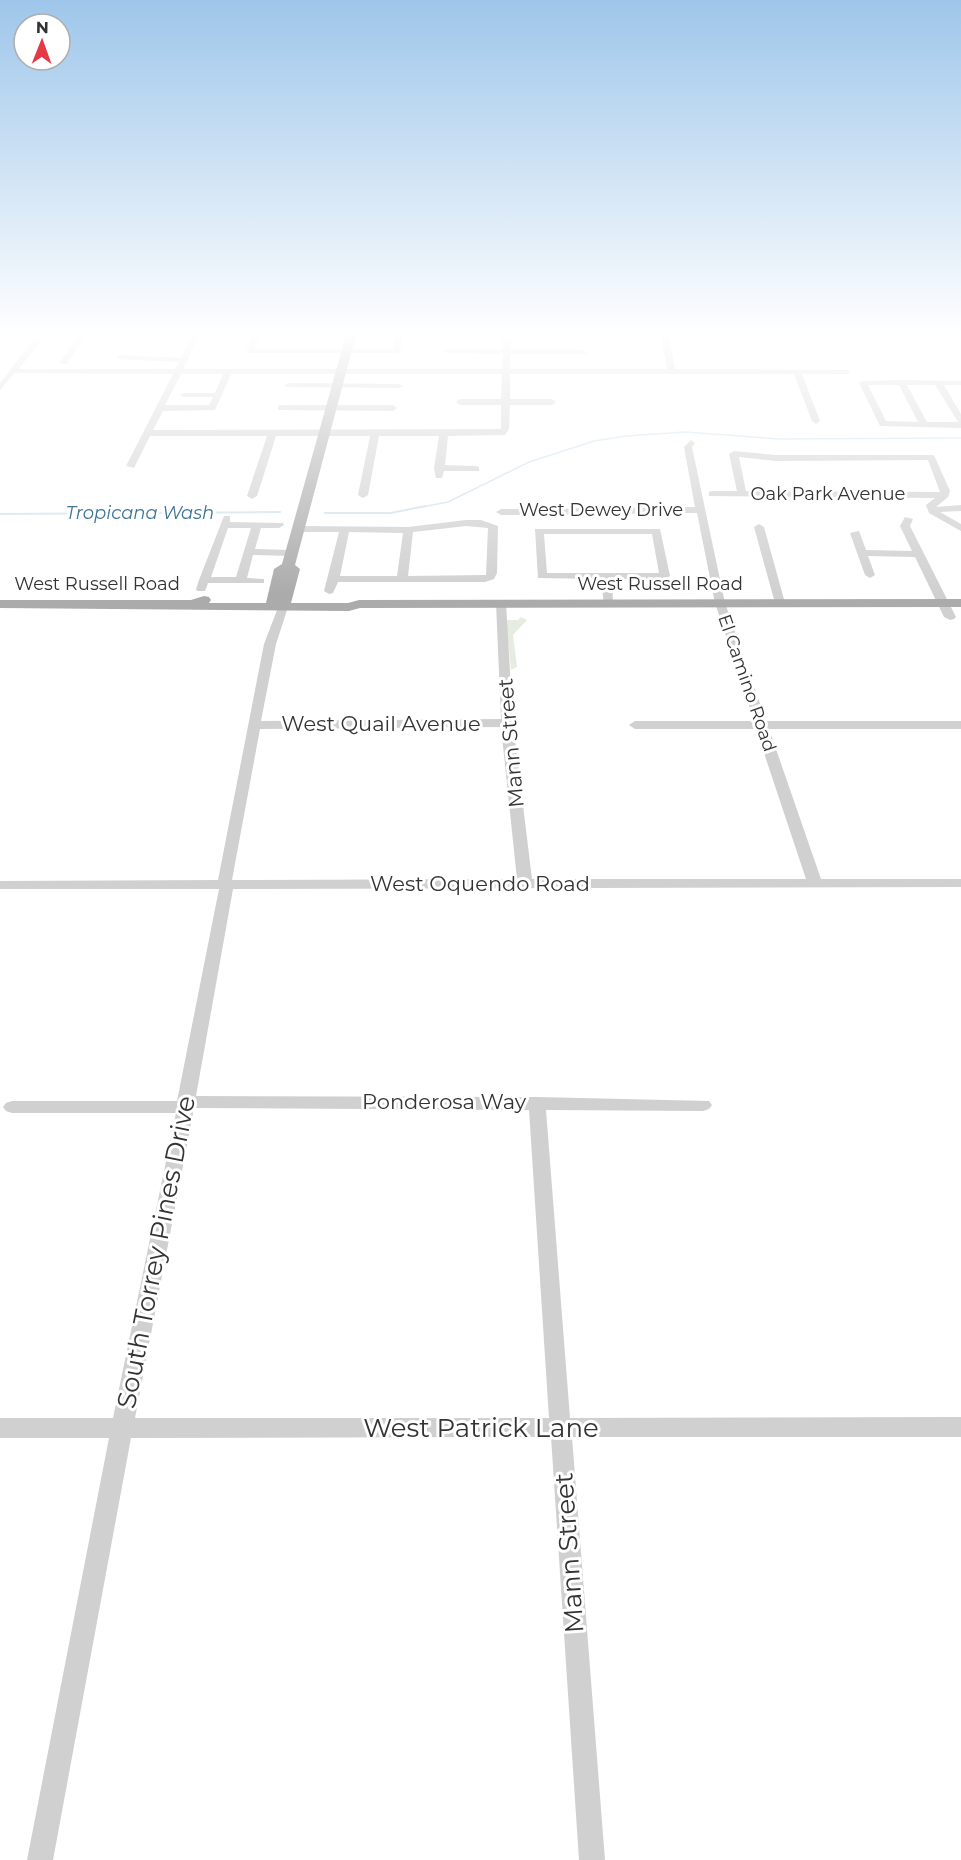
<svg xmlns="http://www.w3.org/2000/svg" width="961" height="1860" font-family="Montserrat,sans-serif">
<rect width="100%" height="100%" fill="#fff"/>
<!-- green -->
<path fill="#e6ecdf" d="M 521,617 L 527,620 L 513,635 L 517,667 L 511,670 L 506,620 L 518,620 Z"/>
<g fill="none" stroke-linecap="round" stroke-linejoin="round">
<!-- stream-far1 -->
<path stroke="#cfe2ee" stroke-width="1.5" d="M 417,508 L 448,502 L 529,462 L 594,441 L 626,436 L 685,432 L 780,439 L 961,438"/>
<!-- stream -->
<path stroke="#cfe2ee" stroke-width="2" d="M 325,513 L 391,513 L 425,506
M 0,514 L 280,512"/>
<!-- minor -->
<path fill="#d0d0d0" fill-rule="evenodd" d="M 37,335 L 45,335 L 19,369 L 175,369 L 179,362 L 120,359 L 116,357 L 120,355 L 181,358 L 192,335 L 200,335 L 183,369 L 502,369 L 503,354 L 447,353 L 443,351 L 447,349 L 503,349 L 503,335 L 511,335 L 511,349 L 584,350 L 588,352 L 584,354 L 510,354 L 510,369 L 667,369 L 661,335 L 669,335 L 675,369 L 847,370 L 851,372 L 847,374 L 802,374 L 820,421 L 816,424 L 812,421 L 794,374 L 510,374 L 510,399 L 552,399 L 556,402 L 552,405 L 510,405 L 509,429 L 505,435 L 448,436 L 445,465 L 476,466 L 479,467 L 479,471 L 444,471 L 442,478 L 436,478 L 434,468 L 439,436 L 379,436 L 368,495 L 363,498 L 358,495 L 370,436 L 276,436 L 257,496 L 252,499 L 247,496 L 267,436 L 150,436 L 134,468 L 126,466 L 173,374 L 15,373 L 0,390 L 0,383 ZM 181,374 L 223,374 L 215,393 L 184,393 L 180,395 L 184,397 L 213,397 L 209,405 L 165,405 ZM 231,374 L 502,374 L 501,399 L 460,399 L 456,402 L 460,405 L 501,405 L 501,429 L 153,430 L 163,411 L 215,410 Z
M 79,335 L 87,335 L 67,364 L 61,364 L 60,362 Z
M 252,335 L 260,335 L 254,349 L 393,349 L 395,335 L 403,335 L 400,351 L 396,353 L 246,353 Z
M 901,380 L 961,381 L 961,385 L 944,385 L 961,414 L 961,428 L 880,426 L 859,383 L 863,381 ZM 868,385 L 899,385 L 918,422 L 886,421 ZM 907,385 L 935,385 L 958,422 L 927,422 Z
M 289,383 L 399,384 L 403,386 L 399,388 L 286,387 L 285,385 Z
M 281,405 L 393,405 L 397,408 L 393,411 L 278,410 L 278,406 Z
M 691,440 L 695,443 L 692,447 L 725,603 L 766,721 L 961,721 L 961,729 L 769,729 L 821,879 L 961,879 L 961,887 L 233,889 L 196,1096 L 537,1097 L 709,1101 L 712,1105 L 709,1109 L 703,1111 L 546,1110 L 570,1418 L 961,1417 L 961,1437 L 572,1437 L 605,1860 L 579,1860 L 551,1437 L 131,1438 L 53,1860 L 27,1860 L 109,1438 L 0,1438 L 0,1418 L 113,1418 L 176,1113 L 12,1113 L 6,1111 L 3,1107 L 6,1103 L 12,1101 L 177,1101 L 219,889 L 0,889 L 0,881 L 218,880 L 264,644 L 279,605 L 283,604 L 288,607 L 276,644 L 261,721 L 501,719 L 496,603 L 501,600 L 506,603 L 513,723 L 532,879 L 806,879 L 756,729 L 635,729 L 629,725 L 635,721 L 754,721 L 715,603 L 697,513 L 501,515 L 496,512 L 501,509 L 695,507 L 684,447 ZM 501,727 L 517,879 L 232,880 L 260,729 ZM 194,1108 L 529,1110 L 549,1418 L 135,1418 Z
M 734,451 L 776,455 L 934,455 L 950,491 L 948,497 L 936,507 L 961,505 L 961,511 L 940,512 L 961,524 L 961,531 L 929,513 L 926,505 L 935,498 L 709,496 L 709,492 L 712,491 L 737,491 L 729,454 ZM 739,457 L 776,461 L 928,460 L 940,492 L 746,491 Z
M 224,516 L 230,516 L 230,522 L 283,523 L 284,525 L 279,528 L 261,528 L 255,549 L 292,550 L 297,553 L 292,556 L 253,555 L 247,578 L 264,579 L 264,583 L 208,583 L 205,591 L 197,591 L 196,589 L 199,580 ZM 228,528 L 251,528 L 236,577 L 211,577 Z
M 905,517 L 913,519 L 910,526 L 956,617 L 954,619 L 950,620 L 944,617 L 915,557 L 868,556 L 875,575 L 870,578 L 865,575 L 850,533 L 859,531 L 866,550 L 912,551 L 900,526 Z
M 466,520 L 481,520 L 498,526 L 497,573 L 494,579 L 485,582 L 338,582 L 333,593 L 329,594 L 324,591 L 339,532 L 298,532 L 293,529 L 298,526 L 408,527 ZM 466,526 L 488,528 L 486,575 L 408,576 L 413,532 ZM 349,532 L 403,533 L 397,576 L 340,576 Z
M 759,524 L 764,527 L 785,603 L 784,605 L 780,606 L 775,603 L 754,527 Z
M 535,529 L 660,529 L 670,576 L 665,579 L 612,579 L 613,603 L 608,606 L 604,605 L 601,579 L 538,578 ZM 544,534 L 652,534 L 659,573 L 547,573 Z"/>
<!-- major -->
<path fill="#ababab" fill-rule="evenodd" d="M 346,335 L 356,335 L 295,565 L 300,569 L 291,603 L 348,603 L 359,600 L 961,599 L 961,607 L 360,608 L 349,611 L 0,608 L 0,600 L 191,600 L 204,596 L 209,597 L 211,600 L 209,603 L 266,603 L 274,569 L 282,564 Z"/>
</g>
<!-- sky -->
<linearGradient id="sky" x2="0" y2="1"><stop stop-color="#9ec6ea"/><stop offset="0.56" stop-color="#fff"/><stop offset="1" stop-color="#fff" stop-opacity="0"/></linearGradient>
<rect width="961" height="595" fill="url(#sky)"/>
<g text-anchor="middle" stroke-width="6" stroke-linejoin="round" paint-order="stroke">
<!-- far-street labels -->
<g font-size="18" fill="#333" stroke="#fff">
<text x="828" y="500">Oak Park Avenue</text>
<text x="601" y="516">West Dewey Drive</text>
<text x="97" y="590">West Russell Road</text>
<text x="660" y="590">West Russell Road</text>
<text transform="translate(747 683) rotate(71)" y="6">El Camino Road</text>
</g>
<!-- far-water labels -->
<g font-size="18" font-style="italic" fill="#3f7597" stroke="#fff">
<text x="140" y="519">Tropicana Wash</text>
</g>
<!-- street labels -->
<g font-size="21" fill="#333" stroke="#fff">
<text x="381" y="731">West Quail Avenue</text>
<text transform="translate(511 743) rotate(-95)" y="7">Mann Street</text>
<text x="480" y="891">West Oquendo Road</text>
<text x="444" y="1109">Ponderosa Way</text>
</g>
<!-- near-street labels -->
<g font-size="26" fill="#333" stroke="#fff">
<text transform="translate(156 1252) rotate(-79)" y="9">South Torrey Pines Drive</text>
<text x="481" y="1437">West Patrick Lane</text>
<text transform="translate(569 1553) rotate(-94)" y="9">Mann Street</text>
</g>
</g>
<!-- north arrow -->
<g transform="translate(42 42) rotate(1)"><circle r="28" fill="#ffffff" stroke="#adadad" stroke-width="1.5"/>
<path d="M0-4.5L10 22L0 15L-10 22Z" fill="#e63946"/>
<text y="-9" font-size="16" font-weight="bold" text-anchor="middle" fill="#333333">N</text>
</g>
</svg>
